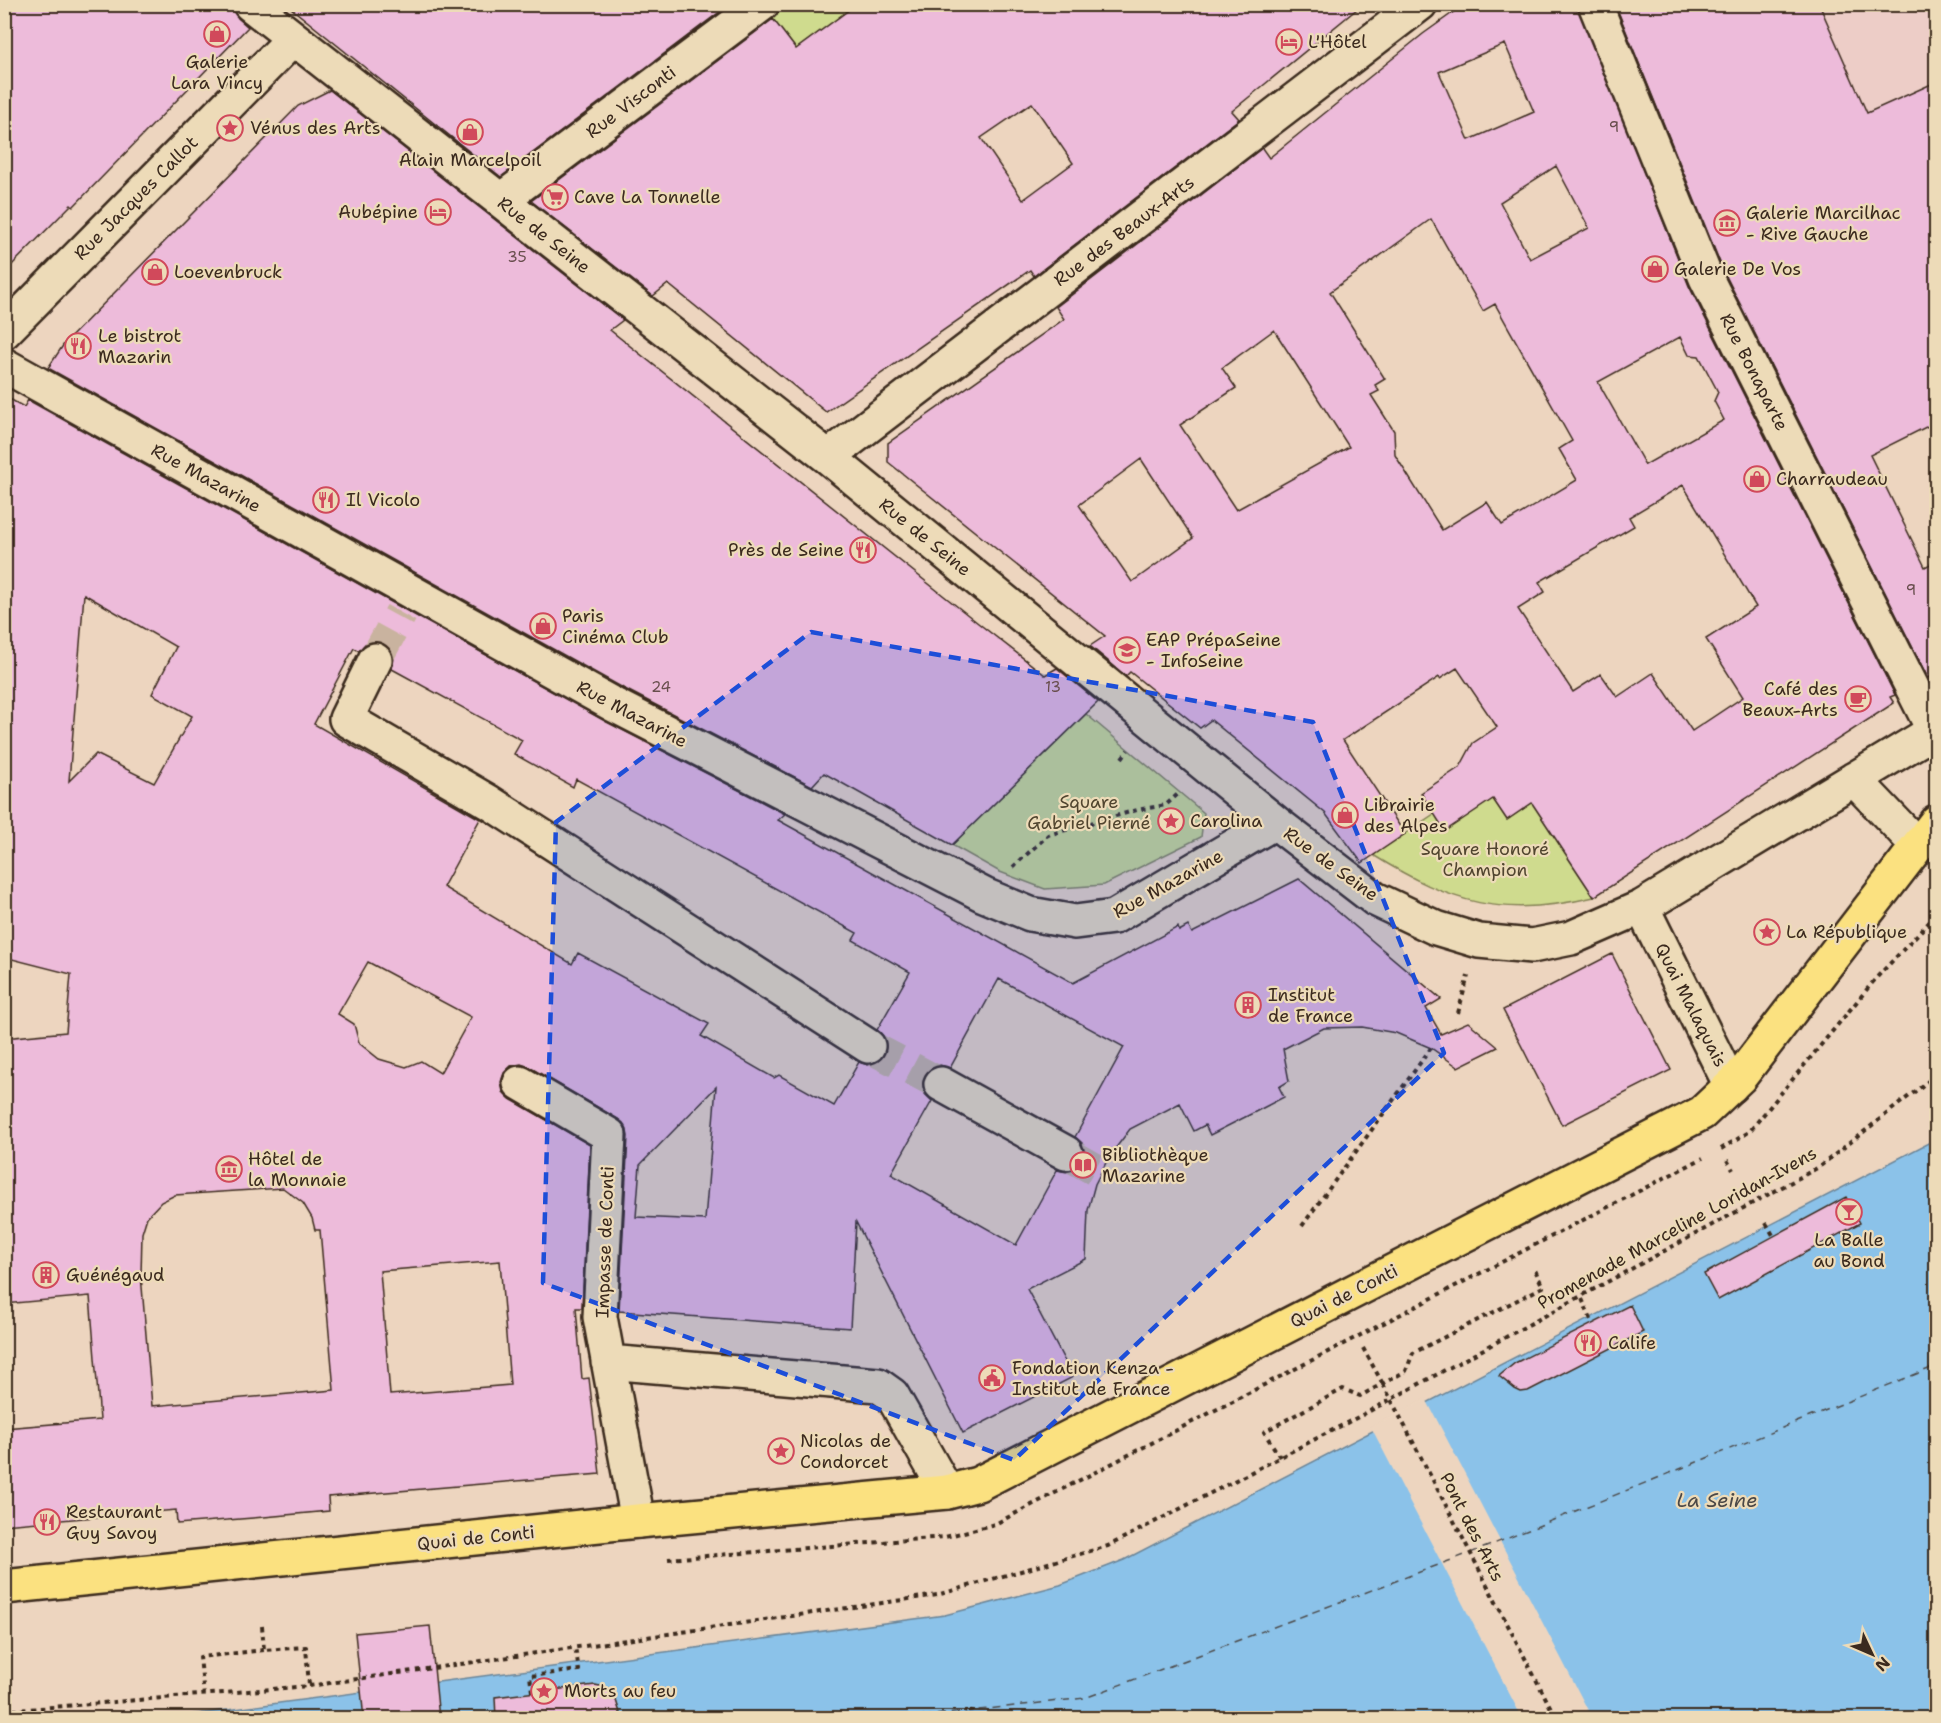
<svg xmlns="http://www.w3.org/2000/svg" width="1941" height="1723" font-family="'Shantell Sans',sans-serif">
<rect width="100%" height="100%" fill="#edd5bf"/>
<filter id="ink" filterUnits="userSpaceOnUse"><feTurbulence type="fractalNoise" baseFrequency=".0167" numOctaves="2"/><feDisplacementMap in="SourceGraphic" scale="12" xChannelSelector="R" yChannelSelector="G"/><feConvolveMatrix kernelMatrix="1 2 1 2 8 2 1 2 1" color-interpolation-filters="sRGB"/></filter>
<g filter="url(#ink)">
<!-- built -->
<path fill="#edcdc7" d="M 1717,5 L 1936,5 L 1936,449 L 1840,266 Z"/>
<!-- green -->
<path fill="#cfdb8e" stroke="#858256" stroke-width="1.5" d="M 784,4 L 841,5 L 846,12 L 796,49 L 770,15 Z
M 1086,714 L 1204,813 L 1201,837 L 1104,885 L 1045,889 L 1000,872 L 952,845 Z
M 1493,799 L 1507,820 L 1532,803 L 1594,897 C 1503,919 1452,904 1373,855 L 1434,814 Z"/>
<!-- water -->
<path fill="#8bc2e9" stroke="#6b8598" stroke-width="1.5" d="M 1936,1139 L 1936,1718 L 166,1718 L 945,1615 L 1060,1585 L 1124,1560 Z"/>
<!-- pier -->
<path fill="#edd5bf" d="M 1426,1399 L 1562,1660 L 1592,1718 L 1522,1718 L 1371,1427 Z"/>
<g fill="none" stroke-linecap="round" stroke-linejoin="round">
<!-- ferry -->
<path stroke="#4b4847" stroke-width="1.5" stroke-dasharray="8 6" stroke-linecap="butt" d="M 909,1718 L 1085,1698 L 1486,1547 L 1936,1366"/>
</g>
<!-- building -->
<path fill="#edbbda" stroke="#3b2a1e" stroke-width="1.5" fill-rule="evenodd" d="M 4,4 L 232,4 L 238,18 L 248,27 L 73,207 L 71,205 L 4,273 Z
M 286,4 L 730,4 L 501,177 Z
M 857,4 L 1363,4 L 1232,111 L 1239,119 L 1034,276 L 1030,270 L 826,412 L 668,284 L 653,296 L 531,201 L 773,19 L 796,49 ZM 1032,103 L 1073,163 L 1023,200 L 981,138 Z
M 1465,4 L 1577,4 L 1689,286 L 1895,695 L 1890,697 L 1894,703 L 1594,897 L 1532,803 L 1507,820 L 1493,799 L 1445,831 L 1421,793 L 1460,767 L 1473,743 L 1497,727 L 1457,668 L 1440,679 L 1439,677 L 1343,740 L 1405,834 L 1362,863 L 1325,813 L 1211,720 L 1200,728 L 1130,672 L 1126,676 L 1090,646 L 1105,636 L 888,462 L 888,443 L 1064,319 L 1056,307 L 1262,148 L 1269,158 L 1423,34 ZM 1505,44 L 1534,112 L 1469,140 L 1439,72 ZM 1556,166 L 1589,228 L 1530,259 L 1500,202 ZM 1431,219 L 1483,311 L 1495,304 L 1572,441 L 1559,449 L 1577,480 L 1502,525 L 1487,502 L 1442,530 L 1395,455 L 1394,431 L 1371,395 L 1379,391 L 1375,385 L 1385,379 L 1330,292 ZM 1274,330 L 1349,447 L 1236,510 L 1180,425 L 1236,388 L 1222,368 ZM 1680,337 L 1689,355 L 1699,356 L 1718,392 L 1714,401 L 1724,420 L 1645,465 L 1598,382 ZM 1141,459 L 1193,538 L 1132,582 L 1079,505 ZM 1683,485 L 1756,607 L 1706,639 L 1743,697 L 1692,731 L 1653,673 L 1617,697 L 1601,674 L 1573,692 L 1518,609 L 1545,592 L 1539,582 L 1634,526 L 1629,517 Z
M 1615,4 L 1819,4 L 1867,113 L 1936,82 L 1936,422 L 1870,455 L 1925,567 L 1936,561 L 1936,674 L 1928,678 L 1723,270 Z
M 330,90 L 623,320 L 610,330 L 978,623 L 1045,675 L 1057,668 L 1098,702 L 952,845 L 824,773 L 812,786 L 623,688 L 48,368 L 64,344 L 298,106 Z
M 4,396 L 24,407 L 28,400 L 605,721 L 785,814 L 778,820 L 1073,983 L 1178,927 L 1179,931 L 1188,926 L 1192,933 L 1299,879 L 1441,999 L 1426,1008 L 1441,1034 L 1468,1022 L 1498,1047 L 1458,1067 L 1431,1048 L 1396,1033 L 1362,1027 L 1324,1028 L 1283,1049 L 1289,1081 L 1279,1087 L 1284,1097 L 1257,1111 L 1210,1135 L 1205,1125 L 1194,1131 L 1180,1103 L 1130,1129 L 1109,1157 L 1095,1184 L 1088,1210 L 1086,1259 L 1027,1289 L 1073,1377 L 963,1433 L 856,1222 L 850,1328 L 619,1311 L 628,1136 L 626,1127 L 618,1119 L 529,1067 L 521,1064 L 511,1066 L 504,1073 L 501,1082 L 503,1092 L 510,1099 L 590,1145 L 582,1308 L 576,1308 L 582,1379 L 589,1378 L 600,1474 L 328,1497 L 329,1511 L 253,1518 L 177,1524 L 176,1510 L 4,1525 L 4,1428 L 100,1420 L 90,1296 L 4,1304 L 4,1038 L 66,1032 L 71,974 L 4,957 ZM 84,594 L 176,647 L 152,694 L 192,716 L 154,783 L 96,754 L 69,781 ZM 373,641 L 383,643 L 390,649 L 394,658 L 392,669 L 522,740 L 514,754 L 573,787 L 576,779 L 857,933 L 853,940 L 910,972 L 877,1030 L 885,1038 L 887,1047 L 883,1057 L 876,1063 L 868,1065 L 859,1062 L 834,1106 L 779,1075 L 774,1078 L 701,1036 L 709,1024 L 578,953 L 572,964 L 443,887 L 480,819 L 314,724 L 354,648 L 359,651 L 365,644 ZM 368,962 L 471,1017 L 440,1073 L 421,1061 L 406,1067 L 379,1059 L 359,1043 L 354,1024 L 338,1014 ZM 999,979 L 1124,1047 L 1075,1137 L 1082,1143 L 1085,1152 L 1082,1163 L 1076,1169 L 1067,1172 L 1057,1170 L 1016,1245 L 891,1174 L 932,1101 L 925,1094 L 922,1085 L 925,1074 L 931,1068 L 940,1065 L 950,1068 ZM 716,1087 L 705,1220 L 636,1217 L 640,1165 ZM 283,1188 L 303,1203 L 312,1218 L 315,1230 L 320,1230 L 334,1390 L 152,1406 L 141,1275 L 142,1233 L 147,1217 L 161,1202 L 175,1195 ZM 500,1261 L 510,1385 L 390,1395 L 380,1271 Z
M 1612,954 L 1671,1070 L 1562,1125 L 1503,1010 Z
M 1846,1197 L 1860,1223 L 1718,1300 L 1704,1274 Z
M 1630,1305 L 1643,1332 L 1528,1391 L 1521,1392 L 1515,1389 L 1499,1376 L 1515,1363 Z
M 430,1626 L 439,1719 L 364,1719 L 355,1633 Z
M 595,1685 L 605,1687 L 614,1694 L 622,1719 L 496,1719 L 495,1697 Z"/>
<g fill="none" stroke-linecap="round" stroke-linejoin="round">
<!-- minor-tunnel -->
<path stroke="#c9b39f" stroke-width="33" stroke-dasharray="33 16" stroke-linecap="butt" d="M 375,660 L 401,613
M 868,1046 L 941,1084
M 1066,1153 L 1100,1172"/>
<!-- minor casing -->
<g stroke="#3b2a1e" stroke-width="38">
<path id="minor" d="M 250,4 L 828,457 L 1275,822 L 1375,899 L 1436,928 L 1479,941 L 1532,946 L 1571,938 L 1642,907 L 1934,731
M 1595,4 L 1706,278 L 1934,731
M 501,200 L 762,4
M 4,332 L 293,39
M 4,365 L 614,705 L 984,895 L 1030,914 L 1075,922 L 1114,917 L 1275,822
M 828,457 L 1420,4
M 375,660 L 346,719 L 489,802 L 868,1046
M 1854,779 L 1918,846
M 1642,907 L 1731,1086
M 520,1083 L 609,1135 L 600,1317 L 638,1521
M 941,1084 L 1066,1153
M 608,1362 L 878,1385 L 892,1395 L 947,1492"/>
</g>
<!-- major casing -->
<g stroke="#3b2a1e" stroke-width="38">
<path id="major" d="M 4,1587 L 638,1521 L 947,1492 L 978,1484 L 1702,1113 L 1740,1077 L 1936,822"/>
</g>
<!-- path -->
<path stroke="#3b2a1e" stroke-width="4" stroke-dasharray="4.5 4.5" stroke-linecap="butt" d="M 1122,758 L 1128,750
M 1013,867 L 1048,835 L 1137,810 L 1166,805 L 1179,793
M 1458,1013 L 1468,976
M 1721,1149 L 1749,1132 L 1878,976 L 1936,915
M 1727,1160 L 1733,1170
M 1766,1223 L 1773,1235
M 1302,1226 L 1431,1048
M 1582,1299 L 1593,1324
M 1363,1348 L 1383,1384
M 1280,1457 L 1264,1432 L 1343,1389 L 1360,1396 L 1406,1371 L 1413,1353 L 1543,1287 L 1535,1270
M 668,1559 L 945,1537 L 995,1524 L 1703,1158
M 262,1626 L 264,1650 L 306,1647 L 309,1686
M 532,1692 L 530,1676 L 579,1670 L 575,1647
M 204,1696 L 200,1657 L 264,1650
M 4,1711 L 309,1686 L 937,1595 L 1108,1546 L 1364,1414 L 1819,1167 L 1936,1075"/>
<!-- minor -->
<use href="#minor" stroke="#eddbb8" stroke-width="33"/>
<!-- major -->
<use href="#major" stroke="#fbe180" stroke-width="33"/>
<!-- path-bridge -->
<path stroke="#3b2a1e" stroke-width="4" stroke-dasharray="4.5 4.5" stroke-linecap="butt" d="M 1383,1384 L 1556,1718"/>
</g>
</g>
<!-- marked area -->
<path fill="#1d4ed8" fill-opacity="0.2" stroke="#1d4ed8" stroke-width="4.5" stroke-dasharray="12 8" stroke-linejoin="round" d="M 811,632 L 1313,722 L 1444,1053 L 1014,1460 L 543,1283 L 556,822 Z"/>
<!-- icons -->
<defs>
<g id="shop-ring" transform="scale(1.35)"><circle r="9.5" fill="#eddbb8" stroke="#d1495b" stroke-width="1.5"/><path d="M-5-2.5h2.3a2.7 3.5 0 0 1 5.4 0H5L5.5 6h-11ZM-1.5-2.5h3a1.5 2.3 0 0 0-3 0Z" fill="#d1495b"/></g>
<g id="hotel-ring" transform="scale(1.35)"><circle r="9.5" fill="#eddbb8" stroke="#d1495b" stroke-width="1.5"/><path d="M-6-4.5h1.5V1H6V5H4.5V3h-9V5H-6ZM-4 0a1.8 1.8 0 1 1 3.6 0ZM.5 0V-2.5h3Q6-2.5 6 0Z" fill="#d1495b"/></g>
<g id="sight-ring" transform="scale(1.35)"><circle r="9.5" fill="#eddbb8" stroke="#d1495b" stroke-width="1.5"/><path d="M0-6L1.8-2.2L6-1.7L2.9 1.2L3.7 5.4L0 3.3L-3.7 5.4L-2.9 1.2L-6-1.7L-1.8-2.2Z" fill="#d1495b"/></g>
<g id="supermarket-ring" transform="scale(1.35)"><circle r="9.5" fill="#eddbb8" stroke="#d1495b" stroke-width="1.5"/><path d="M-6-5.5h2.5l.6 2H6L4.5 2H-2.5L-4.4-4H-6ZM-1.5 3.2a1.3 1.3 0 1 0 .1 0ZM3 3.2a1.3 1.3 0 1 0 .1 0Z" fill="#d1495b"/></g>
<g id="museum-ring" transform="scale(1.35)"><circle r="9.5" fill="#eddbb8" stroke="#d1495b" stroke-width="1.5"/><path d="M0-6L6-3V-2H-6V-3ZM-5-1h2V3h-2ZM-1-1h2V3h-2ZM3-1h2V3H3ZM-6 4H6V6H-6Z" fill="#d1495b"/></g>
<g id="restaurant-ring" transform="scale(1.35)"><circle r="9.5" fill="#eddbb8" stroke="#d1495b" stroke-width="1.5"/><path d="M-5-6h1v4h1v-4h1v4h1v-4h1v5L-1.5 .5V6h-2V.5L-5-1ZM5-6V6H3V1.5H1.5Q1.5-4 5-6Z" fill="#d1495b"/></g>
<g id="university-ring" transform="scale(1.35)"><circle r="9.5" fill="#eddbb8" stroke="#d1495b" stroke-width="1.5"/><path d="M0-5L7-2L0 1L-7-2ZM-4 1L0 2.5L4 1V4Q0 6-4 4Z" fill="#d1495b"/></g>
<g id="cafe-ring" transform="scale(1.35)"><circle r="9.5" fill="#eddbb8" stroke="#d1495b" stroke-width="1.5"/><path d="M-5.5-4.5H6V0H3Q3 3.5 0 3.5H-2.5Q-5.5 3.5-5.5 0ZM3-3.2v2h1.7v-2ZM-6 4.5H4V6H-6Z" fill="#d1495b"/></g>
<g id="building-ring" transform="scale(1.35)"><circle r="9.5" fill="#eddbb8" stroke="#d1495b" stroke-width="1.5"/><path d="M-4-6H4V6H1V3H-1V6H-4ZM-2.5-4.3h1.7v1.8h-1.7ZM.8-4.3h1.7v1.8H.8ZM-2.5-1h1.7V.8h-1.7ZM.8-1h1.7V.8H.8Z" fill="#d1495b"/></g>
<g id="library-ring" transform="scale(1.35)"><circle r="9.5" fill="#eddbb8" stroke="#d1495b" stroke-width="1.5"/><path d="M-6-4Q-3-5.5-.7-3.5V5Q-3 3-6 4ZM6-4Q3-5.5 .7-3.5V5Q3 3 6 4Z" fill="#d1495b"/></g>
<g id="bar-ring" transform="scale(1.35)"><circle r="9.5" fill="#eddbb8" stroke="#d1495b" stroke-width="1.5"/><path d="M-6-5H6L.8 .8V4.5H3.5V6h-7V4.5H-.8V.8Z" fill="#d1495b"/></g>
<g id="civic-ring" transform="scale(1.35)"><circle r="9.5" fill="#eddbb8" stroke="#d1495b" stroke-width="1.5"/><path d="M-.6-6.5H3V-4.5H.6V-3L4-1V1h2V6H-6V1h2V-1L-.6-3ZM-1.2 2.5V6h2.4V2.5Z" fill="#d1495b"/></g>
</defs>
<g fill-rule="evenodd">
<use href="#shop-ring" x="217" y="34"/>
<use href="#hotel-ring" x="1289" y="42"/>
<use href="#sight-ring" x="230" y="128"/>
<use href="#shop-ring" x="470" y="132"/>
<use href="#supermarket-ring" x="555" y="197"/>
<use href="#hotel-ring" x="438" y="212"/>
<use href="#museum-ring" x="1727" y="223"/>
<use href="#shop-ring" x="1655" y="269"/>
<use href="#shop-ring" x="155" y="272"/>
<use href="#restaurant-ring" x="78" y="346"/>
<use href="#shop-ring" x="1757" y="479"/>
<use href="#restaurant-ring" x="326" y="500"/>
<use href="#restaurant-ring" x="863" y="550"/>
<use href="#shop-ring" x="543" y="626"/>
<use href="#university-ring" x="1127" y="650"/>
<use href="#cafe-ring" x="1858" y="699"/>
<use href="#shop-ring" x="1345" y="815"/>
<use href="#sight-ring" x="1171" y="821"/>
<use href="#sight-ring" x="1767" y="932"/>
<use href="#building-ring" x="1248" y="1005"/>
<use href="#library-ring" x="1083" y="1165"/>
<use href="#museum-ring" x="229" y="1169"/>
<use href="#bar-ring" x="1849" y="1212"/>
<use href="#building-ring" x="46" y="1275"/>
<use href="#restaurant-ring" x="1588" y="1343"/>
<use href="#civic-ring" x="992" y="1378"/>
<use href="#sight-ring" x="781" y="1451"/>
<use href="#restaurant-ring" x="47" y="1522"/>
<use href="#sight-ring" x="544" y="1691"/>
</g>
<g text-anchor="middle" stroke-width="4.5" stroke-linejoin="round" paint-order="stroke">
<!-- number labels -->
<g font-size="15" fill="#684e4d">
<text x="1614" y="132">9</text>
<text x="517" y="262">35</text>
<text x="1911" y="595">9</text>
<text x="661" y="692">24</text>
<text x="1053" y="692">13</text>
</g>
<!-- poi labels -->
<g font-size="18" fill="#3b2a1e" stroke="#eddbb8" text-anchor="start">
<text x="1308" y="48">L'Hôtel</text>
<text x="217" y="68" text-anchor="middle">Galerie<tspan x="217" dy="21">Lara Vincy</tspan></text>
<text x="250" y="134">Vénus des Arts</text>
<text x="470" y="166" text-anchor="middle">Alain Marcelpoil</text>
<text x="574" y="203">Cave La Tonnelle</text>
<text x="418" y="218" text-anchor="end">Aubépine</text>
<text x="1746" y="219">Galerie Marcilhac<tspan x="1746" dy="21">- Rive Gauche</tspan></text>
<text x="1674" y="275">Galerie De Vos</text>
<text x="174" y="278">Loevenbruck</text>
<text x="98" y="342">Le bistrot<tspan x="98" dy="21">Mazarin</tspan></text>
<text x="1776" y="485">Charraudeau</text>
<text x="346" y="506">Il Vicolo</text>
<text x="844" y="556" text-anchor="end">Près de Seine</text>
<text x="562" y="622">Paris<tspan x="562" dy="21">Cinéma Club</tspan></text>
<text x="1146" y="646">EAP PrépaSeine<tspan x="1146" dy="21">- InfoSeine</tspan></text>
<text x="1838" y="695" text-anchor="end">Café des<tspan x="1838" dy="21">Beaux-Arts</tspan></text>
<text x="1364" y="811">Librairie<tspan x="1364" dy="21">des Alpes</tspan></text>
<text x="1190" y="827">Carolina</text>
<text x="1786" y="938">La République</text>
<text x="1268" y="1001">Institut<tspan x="1268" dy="21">de France</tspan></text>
<text x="1102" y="1161">Bibliothèque<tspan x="1102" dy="21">Mazarine</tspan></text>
<text x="248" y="1165">Hôtel de<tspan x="248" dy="21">la Monnaie</tspan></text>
<text x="1849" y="1246" text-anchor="middle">La Balle<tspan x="1849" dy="21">au Bond</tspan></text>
<text x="66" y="1281">Guénégaud</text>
<text x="1608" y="1349">Calife</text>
<text x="1012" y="1374">Fondation Kenza -<tspan x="1012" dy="21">Institut de France</tspan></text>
<text x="800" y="1447">Nicolas de<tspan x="800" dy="21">Condorcet</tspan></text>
<text x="66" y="1518">Restaurant<tspan x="66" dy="21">Guy Savoy</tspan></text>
<text x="564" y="1697">Morts au feu</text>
</g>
<!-- street labels -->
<g font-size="18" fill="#3b2a1e" stroke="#eddbb8">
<text transform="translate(631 102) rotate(-37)" y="6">Rue Visconti</text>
<text transform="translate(136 198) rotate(-45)" y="6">Rue Jacques Callot</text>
<text transform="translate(1124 231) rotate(-37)" y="6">Rue des Beaux-Arts</text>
<text transform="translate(544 235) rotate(38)" y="6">Rue de Seine</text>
<text transform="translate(1754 372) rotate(63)" y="6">Rue Bonaparte</text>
<text transform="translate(206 478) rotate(29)" y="6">Rue Mazarine</text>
<text transform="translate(925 537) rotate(39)" y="6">Rue de Seine</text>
<text transform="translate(632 714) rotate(28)" y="6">Rue Mazarine</text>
<text transform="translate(1331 864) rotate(36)" y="6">Rue de Seine</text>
<text transform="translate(1168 884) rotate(-29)" y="6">Rue Mazarine</text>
<text transform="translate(1691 1005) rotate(63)" y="6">Quai Malaquais</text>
<text transform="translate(1677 1228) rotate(-29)" y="6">Promenade Marceline Loridan-Ivens</text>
<text transform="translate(605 1242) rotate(-88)" y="6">Impasse de Conti</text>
<text transform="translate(1344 1296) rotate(-27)" y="6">Quai de Conti</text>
<text transform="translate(1472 1527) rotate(63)" y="6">Pont des Arts</text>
<text transform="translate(476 1538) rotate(-6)" y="6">Quai de Conti</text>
</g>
<!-- park labels -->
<g font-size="18" fill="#51452f" stroke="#eddbb8">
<text x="1089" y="808">Square<tspan x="1089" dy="21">Gabriel Pierné</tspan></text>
<text x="1485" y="855">Square Honoré<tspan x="1485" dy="21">Champion</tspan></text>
</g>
<!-- water labels -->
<g font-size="20" font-style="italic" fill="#4b4847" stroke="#eddbb8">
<text x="1717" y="1507">La Seine</text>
</g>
</g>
<!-- margin -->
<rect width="1941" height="1723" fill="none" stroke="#eddbb8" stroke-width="24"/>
<rect x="12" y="12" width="1917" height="1699" fill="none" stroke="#3b2a1e" stroke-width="2" filter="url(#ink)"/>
<!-- north arrow -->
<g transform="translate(1872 1654) rotate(134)" stroke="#eddbb8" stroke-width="4.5" paint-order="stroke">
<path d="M0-4.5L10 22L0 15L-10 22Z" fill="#3b2a1e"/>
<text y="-9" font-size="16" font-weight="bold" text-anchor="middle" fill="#3b2a1e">N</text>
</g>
</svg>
